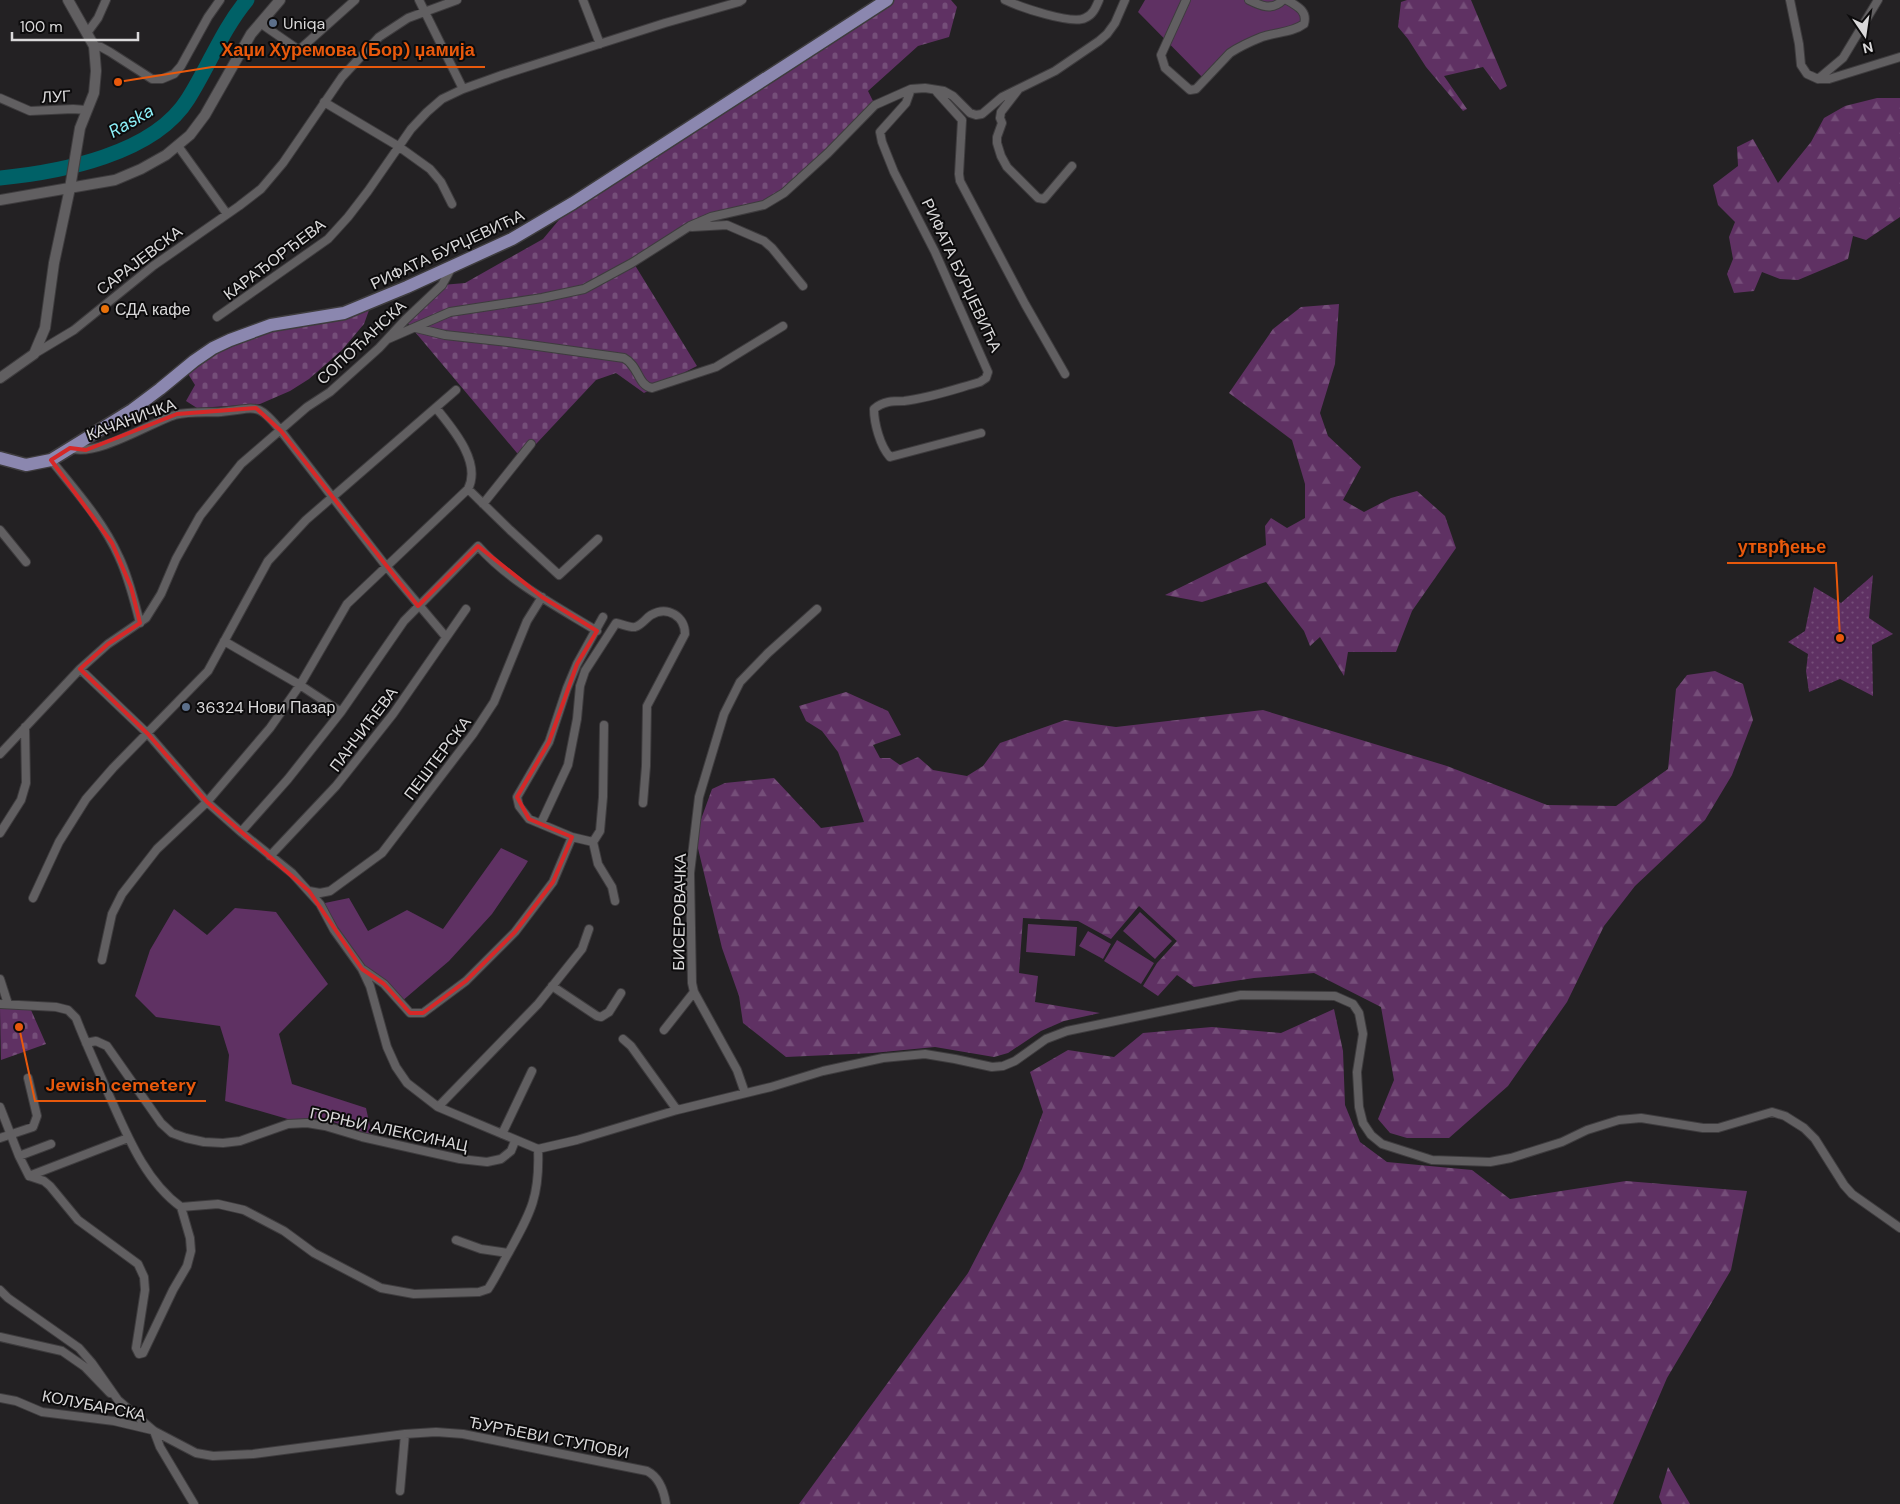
<svg xmlns="http://www.w3.org/2000/svg" width="1900" height="1504" font-family="'DM Sans',sans-serif">
<defs>
<pattern id="forest-firs" width="22" height="20" patternUnits="userSpaceOnUse" patternTransform="scale(1.25)"><rect width="22" height="20" fill="#5f3163"/><path d="M5 1l3.5 6h-7zM16 11l3.5 6h-7z" fill="#754e79"/></pattern>
<pattern id="cemetery-stones" width="16" height="16" patternUnits="userSpaceOnUse" patternTransform="scale(1.25)"><rect width="16" height="16" fill="#5f3163"/><path d="M2 7V4a2 2 0 0 1 4 0v3zM10 15v-3a2 2 0 0 1 4 0v3z" fill="#754e79"/></pattern>
<pattern id="park-dots" width="8" height="8" patternUnits="userSpaceOnUse" patternTransform="scale(1.25)"><rect width="8" height="8" fill="#5f3163"/><path d="M2 2h.1M6 6h.1" fill="none" stroke="#754e79" stroke-width="1.8" stroke-linecap="round"/></pattern>
</defs>
<rect width="100%" height="100%" fill="#232123"/>
<!-- grass -->
<path fill="#5f3163" d="M 1145,0 L 1287,0 L 1306,20 L 1235,50 L 1204,79 L 1138,12 Z
M 501,848 L 528,861 L 525,866 L 492,914 L 449,961 L 401,1002 L 362,969 L 320,904 L 349,898 L 368,931 L 407,910 L 443,929 Z
M 235,908 L 276,912 L 328,984 L 279,1034 L 292,1084 L 366,1108 L 372,1135 L 321,1118 L 291,1120 L 225,1101 L 229,1055 L 220,1026 L 156,1017 L 135,996 L 150,950 L 174,909 L 207,935 Z
M 1140,912 L 1172,941 L 1155,959 L 1123,931 Z
M 1028,924 L 1077,927 L 1075,956 L 1026,952 Z
M 1088,931 L 1111,944 L 1103,959 L 1079,946 Z
M 1117,940 L 1154,963 L 1141,984 L 1104,961 Z"/>
<!-- forest -->
<path fill="url(#forest-firs)" d="M 1407,0 L 1471,0 L 1507,86 L 1500,90 L 1483,67 L 1444,76 L 1467,109 L 1463,111 L 1426,67 L 1408,39 L 1398,27 L 1401,2 Z
M 1877,98 L 1900,98 L 1900,217 L 1866,240 L 1853,236 L 1848,259 L 1798,280 L 1780,279 L 1762,272 L 1754,291 L 1734,293 L 1727,274 L 1733,259 L 1729,237 L 1735,222 L 1718,205 L 1713,185 L 1738,166 L 1737,147 L 1753,139 L 1778,183 L 1811,142 L 1824,118 L 1845,106 Z
M 1339,304 L 1335,364 L 1320,413 L 1328,436 L 1361,467 L 1343,500 L 1364,512 L 1391,498 L 1417,491 L 1445,516 L 1456,548 L 1412,611 L 1396,652 L 1348,652 L 1344,676 L 1320,637 L 1310,646 L 1304,631 L 1266,582 L 1202,602 L 1165,595 L 1266,545 L 1265,526 L 1271,518 L 1287,528 L 1305,518 L 1305,484 L 1292,440 L 1229,393 L 1273,329 L 1301,307 Z
M 1715,671 L 1743,684 L 1753,720 L 1732,775 L 1705,820 L 1635,886 L 1604,926 L 1567,1002 L 1508,1086 L 1449,1138 L 1407,1138 L 1390,1133 L 1378,1119 L 1394,1080 L 1381,1007 L 1314,973 L 1254,978 L 1194,987 L 1177,975 L 1158,996 L 1143,986 L 1157,963 L 1177,941 L 1139,906 L 1111,939 L 1078,921 L 1023,918 L 1019,973 L 1038,976 L 1035,1002 L 1100,1013 L 1064,1021 L 1041,1031 L 1008,1053 L 994,1057 L 935,1047 L 873,1053 L 786,1057 L 743,1023 L 739,996 L 722,948 L 695,836 L 712,789 L 725,783 L 774,778 L 821,828 L 864,822 L 838,752 L 822,731 L 806,721 L 799,706 L 846,692 L 888,711 L 901,735 L 873,745 L 880,758 L 890,758 L 900,765 L 918,757 L 933,770 L 967,776 L 983,766 L 1000,743 L 1065,720 L 1116,727 L 1263,710 L 1447,766 L 1547,805 L 1616,806 L 1668,769 L 1676,689 L 1687,675 Z
M 1334,1009 L 1343,1051 L 1345,1105 L 1360,1142 L 1387,1162 L 1472,1170 L 1510,1199 L 1626,1181 L 1747,1191 L 1731,1270 L 1667,1378 L 1613,1504 L 799,1504 L 968,1273 L 1022,1169 L 1043,1112 L 1030,1072 L 1068,1050 L 1114,1057 L 1143,1033 L 1212,1027 L 1281,1033 Z
M 1668,1467 L 1690,1504 L 1662,1504 L 1659,1497 Z"/>
<!-- cemetery -->
<path fill="url(#cemetery-stones)" d="M 887,0 L 951,0 L 957,7 L 949,37 L 918,46 L 868,91 L 875,105 L 772,201 L 711,217 L 633,262 L 697,366 L 644,393 L 616,373 L 596,380 L 522,459 L 405,320 L 442,285 L 465,283 L 543,239 L 573,203 Z
M 372,302 L 364,324 L 342,350 L 309,379 L 290,391 L 260,404 L 197,408 L 186,401 L 195,385 L 185,369 L 213,348 Z
M 0,1008 L 31,1010 L 46,1044 L 1,1060 Z"/>
<!-- park -->
<path fill="url(#park-dots)" d="M 1873,575 L 1869,618 L 1893,634 L 1872,645 L 1873,696 L 1840,679 L 1809,692 L 1806,671 L 1808,654 L 1788,642 L 1805,631 L 1814,587 L 1841,603 Z"/>
<g fill="none" stroke-linecap="round" stroke-linejoin="round">
<!-- river -->
<path stroke="#006167" stroke-width="15" d="M 0,178 C 61,172 154,154 188,99 C 209,66 222,30 247,0"/>
<!-- minor casing -->
<g stroke="#3e3c3e" stroke-width="10">
<path id="minor" d="M 419,0 L 463,89
M 583,0 L 600,44
M 1005,0 C 1020,7 1072,25 1085,18 C 1093,15 1096,7 1099,0
M 1186,0 L 1161,55 L 1165,68 L 1190,90 L 1196,89 L 1230,53 C 1239,47 1252,41 1262,37 C 1276,32 1292,33 1304,24 C 1308,11 1297,6 1287,0
M 1249,0 C 1261,6 1272,11 1283,0
M 1790,0 L 1799,44 L 1801,65 L 1807,74 L 1818,79 L 1829,79 L 1900,57
M 260,23 L 299,50 L 355,0
M 87,33 L 98,18 L 106,0
M 94,46 L 101,47 L 110,52 L 152,79 L 162,79 L 174,74 L 181,66 L 208,17 L 220,0
M 1818,79 L 1843,58 L 1878,0
M 911,89 L 906,103 L 880,132 L 882,142 L 894,172 L 935,252 L 988,372 L 986,378 L 980,382 C 955,389 930,398 904,401 C 893,401 883,401 874,409 C 874,423 880,446 890,457 L 981,433
M 935,90 L 962,120 L 959,174 L 960,181 L 1025,304 L 1065,374
M 1018,90 L 1001,112 L 1000,118 L 1002,123 L 997,137 L 997,143 L 1001,156 L 1007,167 L 1038,198 L 1044,199 L 1072,166
M 0,98 L 30,111 L 73,109 L 86,110
M 324,102 L 398,146 L 430,169 L 441,182 L 452,204
M 178,146 L 227,214
M 692,227 L 727,225 L 764,241 L 772,248 L 803,286
M 217,317 L 328,239 L 348,217 L 368,191 L 411,129 L 427,112 L 442,99 L 463,89 L 502,75 L 665,23 L 739,2 L 742,0
M 416,328 L 445,335 L 508,342 L 624,358 C 639,366 638,386 652,388 L 716,367 L 783,326
M 388,339 L 450,312 L 542,298 L 584,289 L 632,263 L 690,226 L 711,217 L 764,205 L 784,193 L 828,153 L 875,105 L 911,89 L 925,88 L 944,91 L 953,96 L 970,113 L 976,115 L 982,114 L 1002,97 L 1055,71 L 1099,41 L 1107,34 L 1115,23 L 1125,0
M 34,354 L 74,330 L 153,266 L 239,206 L 261,189 L 283,163 L 342,77 L 379,37 L 408,18 L 457,0
M 70,448 C 95,458 150,423 175,415 C 190,411 206,413 221,412 C 256,409 256,400 281,431 L 386,566 L 446,637
M 51,460 C 75,490 103,521 119,557 C 129,578 134,600 140,623
M 468,489 L 510,530 L 559,575 L 598,539
M 483,504 L 531,444
M 0,530 L 26,562
M 224,641 L 300,685 L 341,712
M 80,669 L 148,734 L 207,802 L 241,832 L 292,873 L 320,904 L 334,930 L 362,969 L 370,986 L 387,1047 L 396,1067 L 407,1083 L 438,1107 L 538,1149 L 577,1140 L 677,1110 L 771,1087 L 823,1071 L 883,1058 L 925,1054 L 955,1059 L 992,1067 L 1003,1066 L 1015,1061 L 1046,1039 L 1067,1031 L 1241,995 L 1335,996 L 1353,1004 L 1359,1013 L 1363,1034 L 1357,1072 L 1359,1107 L 1363,1123 L 1371,1135 L 1382,1144 L 1432,1160 L 1490,1162 L 1511,1158 L 1562,1142 L 1587,1130 L 1619,1120 L 1641,1118 L 1703,1128 L 1718,1128 L 1772,1112 L 1785,1116 L 1804,1128 L 1815,1139 L 1844,1185 L 1852,1194 L 1900,1228
M 604,725 L 603,797 L 600,831 L 593,842 L 598,864 L 612,887 L 615,901
M 0,754 L 80,669 L 108,644 L 146,618 L 161,594 L 176,559 L 200,516 L 241,464 L 307,407 L 330,392 L 379,348 L 405,320 L 442,285 L 452,267
M 541,823 L 568,765 L 577,719 L 580,686 L 585,671 L 616,623 C 622,624 630,628 635,627 C 642,625 646,618 651,615 C 668,605 685,617 685,634 L 647,706 L 646,766 L 643,803
M 241,832 L 288,779 L 341,712 L 404,621 L 478,546 C 510,582 556,606 597,631
M 0,833 L 21,800 L 26,783 L 25,727
M 593,842 L 572,837 L 529,819 L 519,806 L 517,797 L 549,742 L 567,688 L 577,664 L 603,617
M 270,856 L 336,786 L 393,714 L 466,609
M 309,891 L 320,893 L 330,891 L 382,853 L 473,734 L 494,702 L 527,621 L 542,597
M 33,898 L 59,842 L 86,799 L 113,768 L 208,671 L 268,561 L 306,520 L 456,390
M 102,960 L 112,914 L 122,894 L 157,849 L 207,802 L 270,728 L 300,685 L 347,604 L 468,489 C 482,462 452,428 436,408
M 364,970 L 384,984 L 410,1013 L 423,1013 L 466,981 L 515,932 L 553,882 L 572,837
M 0,979 L 8,1004
M 552,986 L 597,1016 L 601,1017 L 609,1012 L 621,993
M 0,1004 L 56,1007 L 68,1010 L 76,1018 C 86,1044 98,1070 109,1095 C 127,1135 145,1181 181,1207 L 218,1204 L 244,1210 L 284,1231 L 314,1253 L 381,1288 L 414,1294 L 479,1292 L 488,1289 C 496,1277 502,1264 509,1252 C 531,1212 540,1196 538,1149
M 664,1030 L 694,992
M 623,1039 L 631,1046 L 677,1110
M 86,1043 L 96,1041 L 107,1046 L 161,1123 L 172,1133 L 186,1138 L 204,1142 L 223,1143 L 240,1141 L 288,1124 L 307,1123 L 325,1126 L 362,1137 L 460,1159 L 487,1162 L 501,1159 L 511,1151 L 515,1141
M 745,1093 L 737,1070 L 694,992 L 692,983 L 690,873 L 699,797 L 724,714 L 740,682 L 768,653 L 817,609
M 0,1107 L 19,1156 L 29,1176 L 44,1181 L 50,1186 L 78,1220 L 138,1264 L 144,1277 L 145,1290 L 136,1348 L 139,1354 L 143,1353 L 173,1290 L 187,1266 L 191,1251 L 190,1238 L 181,1207
M 438,1107 L 538,1004 L 582,949 L 589,929
M 502,1134 L 532,1071
M 0,1138 L 33,1127 L 37,1116 L 28,1078
M 19,1156 L 51,1144
M 29,1176 L 128,1138
M 456,1240 L 481,1249 L 508,1253
M 0,1290 L 8,1298 L 79,1348 L 92,1363 L 118,1400 L 154,1431 L 196,1453 L 213,1456 L 253,1454 L 405,1434 L 436,1432 L 463,1434 L 647,1471 C 659,1477 664,1491 666,1504
M 0,1337 L 62,1351 L 85,1367 L 110,1393
M 0,1398 L 16,1401 L 42,1412 L 114,1421 L 152,1430
M 154,1431 L 160,1447 L 194,1504
M 400,1491 L 405,1434"/>
</g>
<!-- tertiary casing -->
<g stroke="#3e3c3e" stroke-width="12">
<path id="tertiary" d="M 0,200 L 115,180 L 141,169 L 166,155 L 190,135 L 205,115 L 251,34 L 280,0
M 0,378 L 34,354 L 45,328 L 54,263 L 70,188 L 80,128 L 94,93 L 96,71 L 94,46 L 68,0"/>
</g>
<!-- primary casing -->
<g stroke="#3e3c3e" stroke-width="15">
<path id="primary" d="M 0,458 L 26,465 L 51,460 L 132,410 L 160,389 L 194,361 L 213,348 L 230,340 L 271,325 L 344,313 L 407,287 L 512,239 L 573,203 L 887,0"/>
</g>
<!-- minor -->
<use href="#minor" stroke="#615f61" stroke-width="8"/>
<!-- tertiary -->
<use href="#tertiary" stroke="#615f61" stroke-width="10"/>
<!-- primary -->
<use href="#primary" stroke="#8b87af" stroke-width="12"/>
</g>
<!-- marked area -->
<path fill="none" stroke="#d62828" stroke-width="4" stroke-linejoin="round" d="M 256,408 L 281,431 L 418,606 L 478,546 L 542,597 L 597,631 L 577,664 L 549,742 L 517,797 L 529,819 L 572,837 L 553,882 L 515,932 L 466,981 L 423,1013 L 410,1013 L 384,984 L 362,969 L 309,891 L 207,802 L 148,734 L 80,669 L 108,644 L 140,623 L 131,587 L 112,543 L 51,460 L 70,448 L 86,450 L 177,414 Z"/>
<!-- markers -->
<g fill="#5c6f8a" stroke="#0c0b0c" stroke-width="2">
<circle cx="273" cy="23" r="5"/>
<circle cx="186" cy="707" r="5"/>
</g>
<circle fill="#e8710a" stroke="#0c0b0c" stroke-width="2" cx="105" cy="309" r="5"/>
<g text-anchor="middle" stroke-width="4" stroke-linejoin="round" paint-order="stroke">
<!-- poi labels -->
<g font-size="16" fill="#dad9da" stroke="#0c0b0c" text-anchor="start">
<text x="283" y="29">Uniqa</text>
<text x="115" y="315">СДА кафе</text>
<text x="196" y="713">36324 Нови Пазар</text>
</g>
<!-- street labels -->
<g font-size="16" fill="#dad9da" stroke="#0c0b0c">
<text transform="translate(56 96) rotate(-3)" y="6">ЛУГ</text>
<text transform="translate(447 249) rotate(-25)" y="6">РИФАТА БУРЏЕВИЋА</text>
<text transform="translate(274 259) rotate(-37)" y="6">КАРАЂОРЂЕВА</text>
<text transform="translate(139 260) rotate(-37)" y="6">САРАЈЕВСКА</text>
<text transform="translate(962 275) rotate(65)" y="6">РИФАТА БУРЏЕВИЋА</text>
<text transform="translate(361 342) rotate(-43)" y="6">СОПОЋАНСКА</text>
<text transform="translate(131 419) rotate(-20)" y="6">КАЧАНИЧКА</text>
<text transform="translate(363 729) rotate(-53)" y="6">ПАНЧИЋЕВА</text>
<text transform="translate(437 758) rotate(-53)" y="6">ПЕШТЕРСКА</text>
<text transform="translate(679 912) rotate(-89)" y="6">БИСЕРОВАЧКА</text>
<text transform="translate(389 1129) rotate(12)" y="6">ГОРЊИ АЛЕКСИНАЦ</text>
<text transform="translate(94 1405) rotate(11)" y="6">КОЛУБАРСКА</text>
<text transform="translate(549 1437) rotate(11)" y="6">ЂУРЂЕВИ СТУПОВИ</text>
</g>
<!-- water labels -->
<g font-size="18" font-style="italic" fill="#8ceff7" stroke="#0c0b0c">
<text transform="translate(131 121) rotate(-30)" y="6">Raska</text>
</g>
</g>
<!-- callouts -->
<path fill="none" stroke="#e8590c" stroke-width="2" d="M118 82L212 67H485M1840 638L1836 563H1727M19 1027L35 1101H206"/>
<g fill="#e8590c" stroke="#0c0b0c" stroke-width="2">
<circle cx="118" cy="82" r="5"/>
<circle cx="1840" cy="638" r="5"/>
<circle cx="19" cy="1027" r="5"/>
</g>
<g font-size="18" text-anchor="middle" font-weight="bold" fill="#e8590c" stroke="#0c0b0c" stroke-width="4" stroke-linejoin="round" paint-order="stroke">
<text x="348" y="56">Хаџи Хуремова (Бор) џамија</text>
<text x="1782" y="553">утврђење</text>
<text x="121" y="1091">Jewish cemetery</text>
</g>
<!-- north arrow -->
<g transform="translate(1865 35) rotate(167)" stroke="#0c0b0c" stroke-width="4" paint-order="stroke">
<path d="M0-4L9 19L0 12L-9 19Z" fill="#dad9da"/>
<text y="-8" font-size="14" font-weight="bold" text-anchor="middle" fill="#dad9da">N</text>
</g>
<!-- scale -->
<path d="M12 32v8h126v-8" fill="none" stroke="#dad9da" stroke-width="2.5"/>
<text x="20" y="32" font-size="15" fill="#dad9da" stroke="#0c0b0c" stroke-width="4" paint-order="stroke">100 m</text>
</svg>
